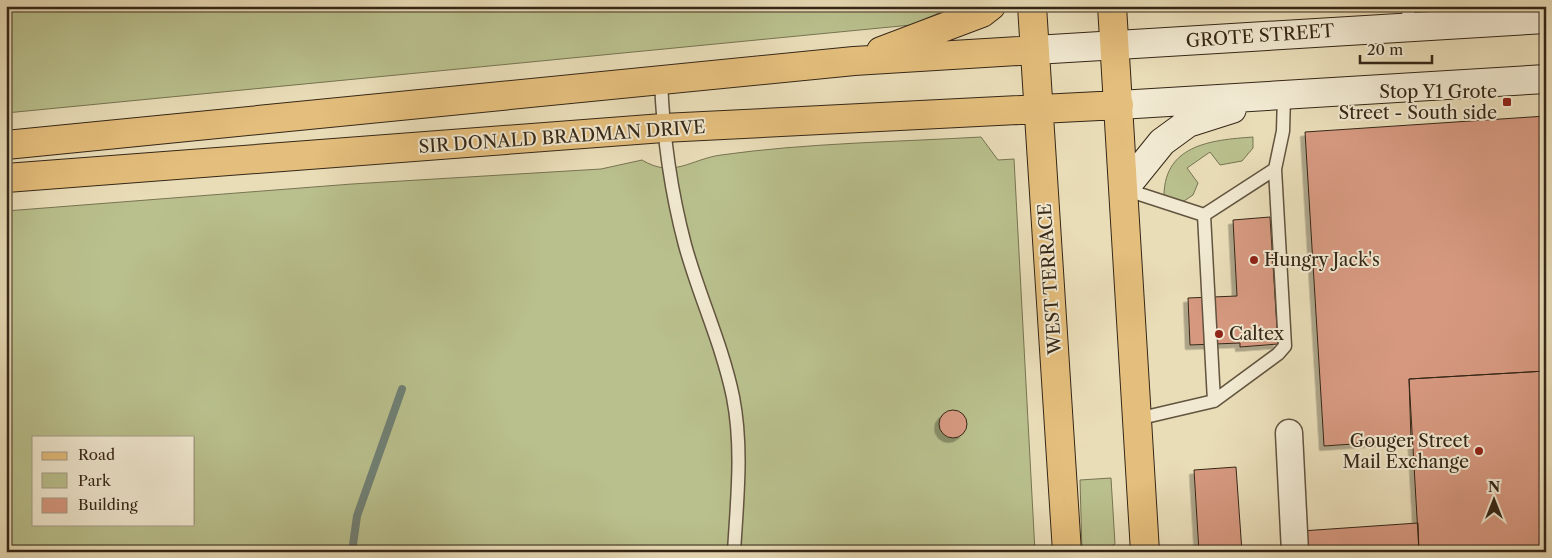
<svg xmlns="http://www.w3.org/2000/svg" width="1552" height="558" font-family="'Libre Caslon Text',serif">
<defs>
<filter id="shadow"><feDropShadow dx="-4.5" dy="4.5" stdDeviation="0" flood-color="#0004"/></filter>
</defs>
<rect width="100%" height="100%" fill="#e9ddb8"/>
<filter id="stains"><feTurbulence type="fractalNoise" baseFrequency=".004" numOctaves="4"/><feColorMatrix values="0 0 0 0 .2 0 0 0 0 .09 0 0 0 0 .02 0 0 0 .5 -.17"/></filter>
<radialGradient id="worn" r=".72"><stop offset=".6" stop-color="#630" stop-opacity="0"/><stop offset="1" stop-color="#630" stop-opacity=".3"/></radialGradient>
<!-- green -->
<path fill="#b9c08d" stroke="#777452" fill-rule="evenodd" d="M 6,6 L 955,6 L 911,25 L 6,113 Z
M 981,137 L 998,160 L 1014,159 L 1035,552 L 6,552 L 6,211 L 352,184 L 601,169 L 642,160 C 673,179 691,159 721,155 C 807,143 895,142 981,137 ZM 34,437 L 194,437 L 194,524 L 34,524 Z
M 1253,137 L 1253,148 L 1242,161 L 1220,165 L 1210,152 L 1187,168 L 1198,183 L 1193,195 L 1184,201 L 1164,200 C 1162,145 1210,140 1253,137 Z
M 1111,478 L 1115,544 L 1101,552 L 1082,552 L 1080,480 Z"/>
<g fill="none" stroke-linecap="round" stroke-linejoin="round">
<!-- stream -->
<path stroke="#708075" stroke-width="8" d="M 352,552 L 357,516 L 402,389"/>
</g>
<!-- building -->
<path fill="#d69980" stroke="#352717" filter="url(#shadow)" d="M 1546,116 L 1546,371 L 1409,379 L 1411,440 L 1324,446 L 1305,132 Z
M 1270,217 L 1278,344 L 1240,347 L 1240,343 L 1190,345 L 1188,298 L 1237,296 L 1233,220 Z
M 1546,371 L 1546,552 L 1419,552 L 1409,379 Z
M939 424a14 14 0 1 1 28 0a14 14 0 1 1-28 0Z
M 1236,467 L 1242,552 L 1199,552 L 1194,470 Z
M 1418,523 L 1419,552 L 1302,552 L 1301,531 Z"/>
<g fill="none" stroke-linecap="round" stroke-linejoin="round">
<!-- lane casing -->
<g stroke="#62543f" stroke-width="15">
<path id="lane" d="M 1408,6 L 1409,27
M 661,80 C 663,135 671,192 685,245 C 699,296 722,344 733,397 C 743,448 737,500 734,552
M 1124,189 L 1204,215
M 1204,215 L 1214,401
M 1204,215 L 1275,169
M 1137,419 L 1214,401 L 1278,354 L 1285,346 L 1275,169 L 1283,131 L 1284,96"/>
</g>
<!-- street casing -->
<g stroke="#62543f" stroke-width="29">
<path id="street" d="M 1289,433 L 1295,552"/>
</g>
<!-- secondary casing -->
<g stroke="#352717" stroke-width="30">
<path id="secondary" d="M 1035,50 L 1546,19
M 1119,105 L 1546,79
M 1124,189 L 1162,142 L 1188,123 L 1232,109"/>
</g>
<!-- primary casing -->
<g stroke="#352717" stroke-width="30">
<path id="primary" d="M 1032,6 L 1067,552
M 1112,6 L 1145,552
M 881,51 L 982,13 L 991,6
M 6,145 L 854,61 L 1035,50
M 6,178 L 663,128 L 1119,105"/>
</g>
<!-- lane -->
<use href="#lane" stroke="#f1e9d1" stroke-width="12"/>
<!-- street -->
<use href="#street" stroke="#f1e9d1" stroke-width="26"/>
<!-- secondary -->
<use href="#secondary" stroke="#f1e9d1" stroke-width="28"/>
<!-- primary -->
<use href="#primary" stroke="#e4be7c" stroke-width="28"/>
</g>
<!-- markers -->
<g fill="#8f2418" stroke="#f1e9d1" stroke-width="2">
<rect x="1502" y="97" width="10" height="10" rx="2.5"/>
<circle cx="1254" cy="260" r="5"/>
<circle cx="1219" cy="334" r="5"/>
<circle cx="1479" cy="451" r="5"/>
</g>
<g text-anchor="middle" stroke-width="4" stroke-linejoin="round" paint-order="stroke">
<!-- street labels -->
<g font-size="18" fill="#352717" stroke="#f1e9d1">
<text transform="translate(1260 36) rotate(-4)" y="6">GROTE STREET</text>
<text transform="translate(562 137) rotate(-4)" y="6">SIR DONALD BRADMAN DRIVE</text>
<text transform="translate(1050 279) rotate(-94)" y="6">WEST TERRACE</text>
</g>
<!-- poi labels -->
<g font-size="18" fill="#352717" stroke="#f1e9d1" text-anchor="end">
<text x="1497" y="98">Stop Y1 Grote<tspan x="1497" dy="21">Street - South side</tspan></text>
<text x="1264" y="266" text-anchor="start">Hungry Jack's</text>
<text x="1229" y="340" text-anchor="start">Caltex</text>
<text x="1469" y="447">Gouger Street<tspan x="1469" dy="21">Mail Exchange</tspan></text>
</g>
</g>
<!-- margin -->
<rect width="1552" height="558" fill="none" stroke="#e9ddb8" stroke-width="25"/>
<rect x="8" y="8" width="1537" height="543" fill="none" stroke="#352717" stroke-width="2.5"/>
<rect x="12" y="12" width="1527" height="533" fill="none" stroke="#352717"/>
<!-- legend -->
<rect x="32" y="436" width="162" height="90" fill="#f1e9d1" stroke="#a69b87"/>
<rect x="42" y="452" width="25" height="8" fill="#e4be7c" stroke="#a69b87"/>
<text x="78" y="460" font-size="15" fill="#352717">Road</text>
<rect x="42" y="473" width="25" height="15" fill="#b9c08d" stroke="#a69b87"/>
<text x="78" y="486" font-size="15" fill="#352717">Park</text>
<rect x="42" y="498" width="25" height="15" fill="#d69980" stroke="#a69b87"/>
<text x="78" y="510" font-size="15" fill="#352717">Building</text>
<!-- north arrow -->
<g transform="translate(1494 500)" stroke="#f1e9d1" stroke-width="4" paint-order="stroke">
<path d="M0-4L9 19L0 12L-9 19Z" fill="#352717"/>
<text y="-8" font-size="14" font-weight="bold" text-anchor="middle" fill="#352717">N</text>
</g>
<!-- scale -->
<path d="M1360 55v8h72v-8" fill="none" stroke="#352717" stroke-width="2.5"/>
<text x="1367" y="55" font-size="15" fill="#352717" stroke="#f1e9d1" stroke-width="4" paint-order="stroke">20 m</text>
<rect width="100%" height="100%" filter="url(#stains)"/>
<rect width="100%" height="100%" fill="url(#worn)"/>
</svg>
